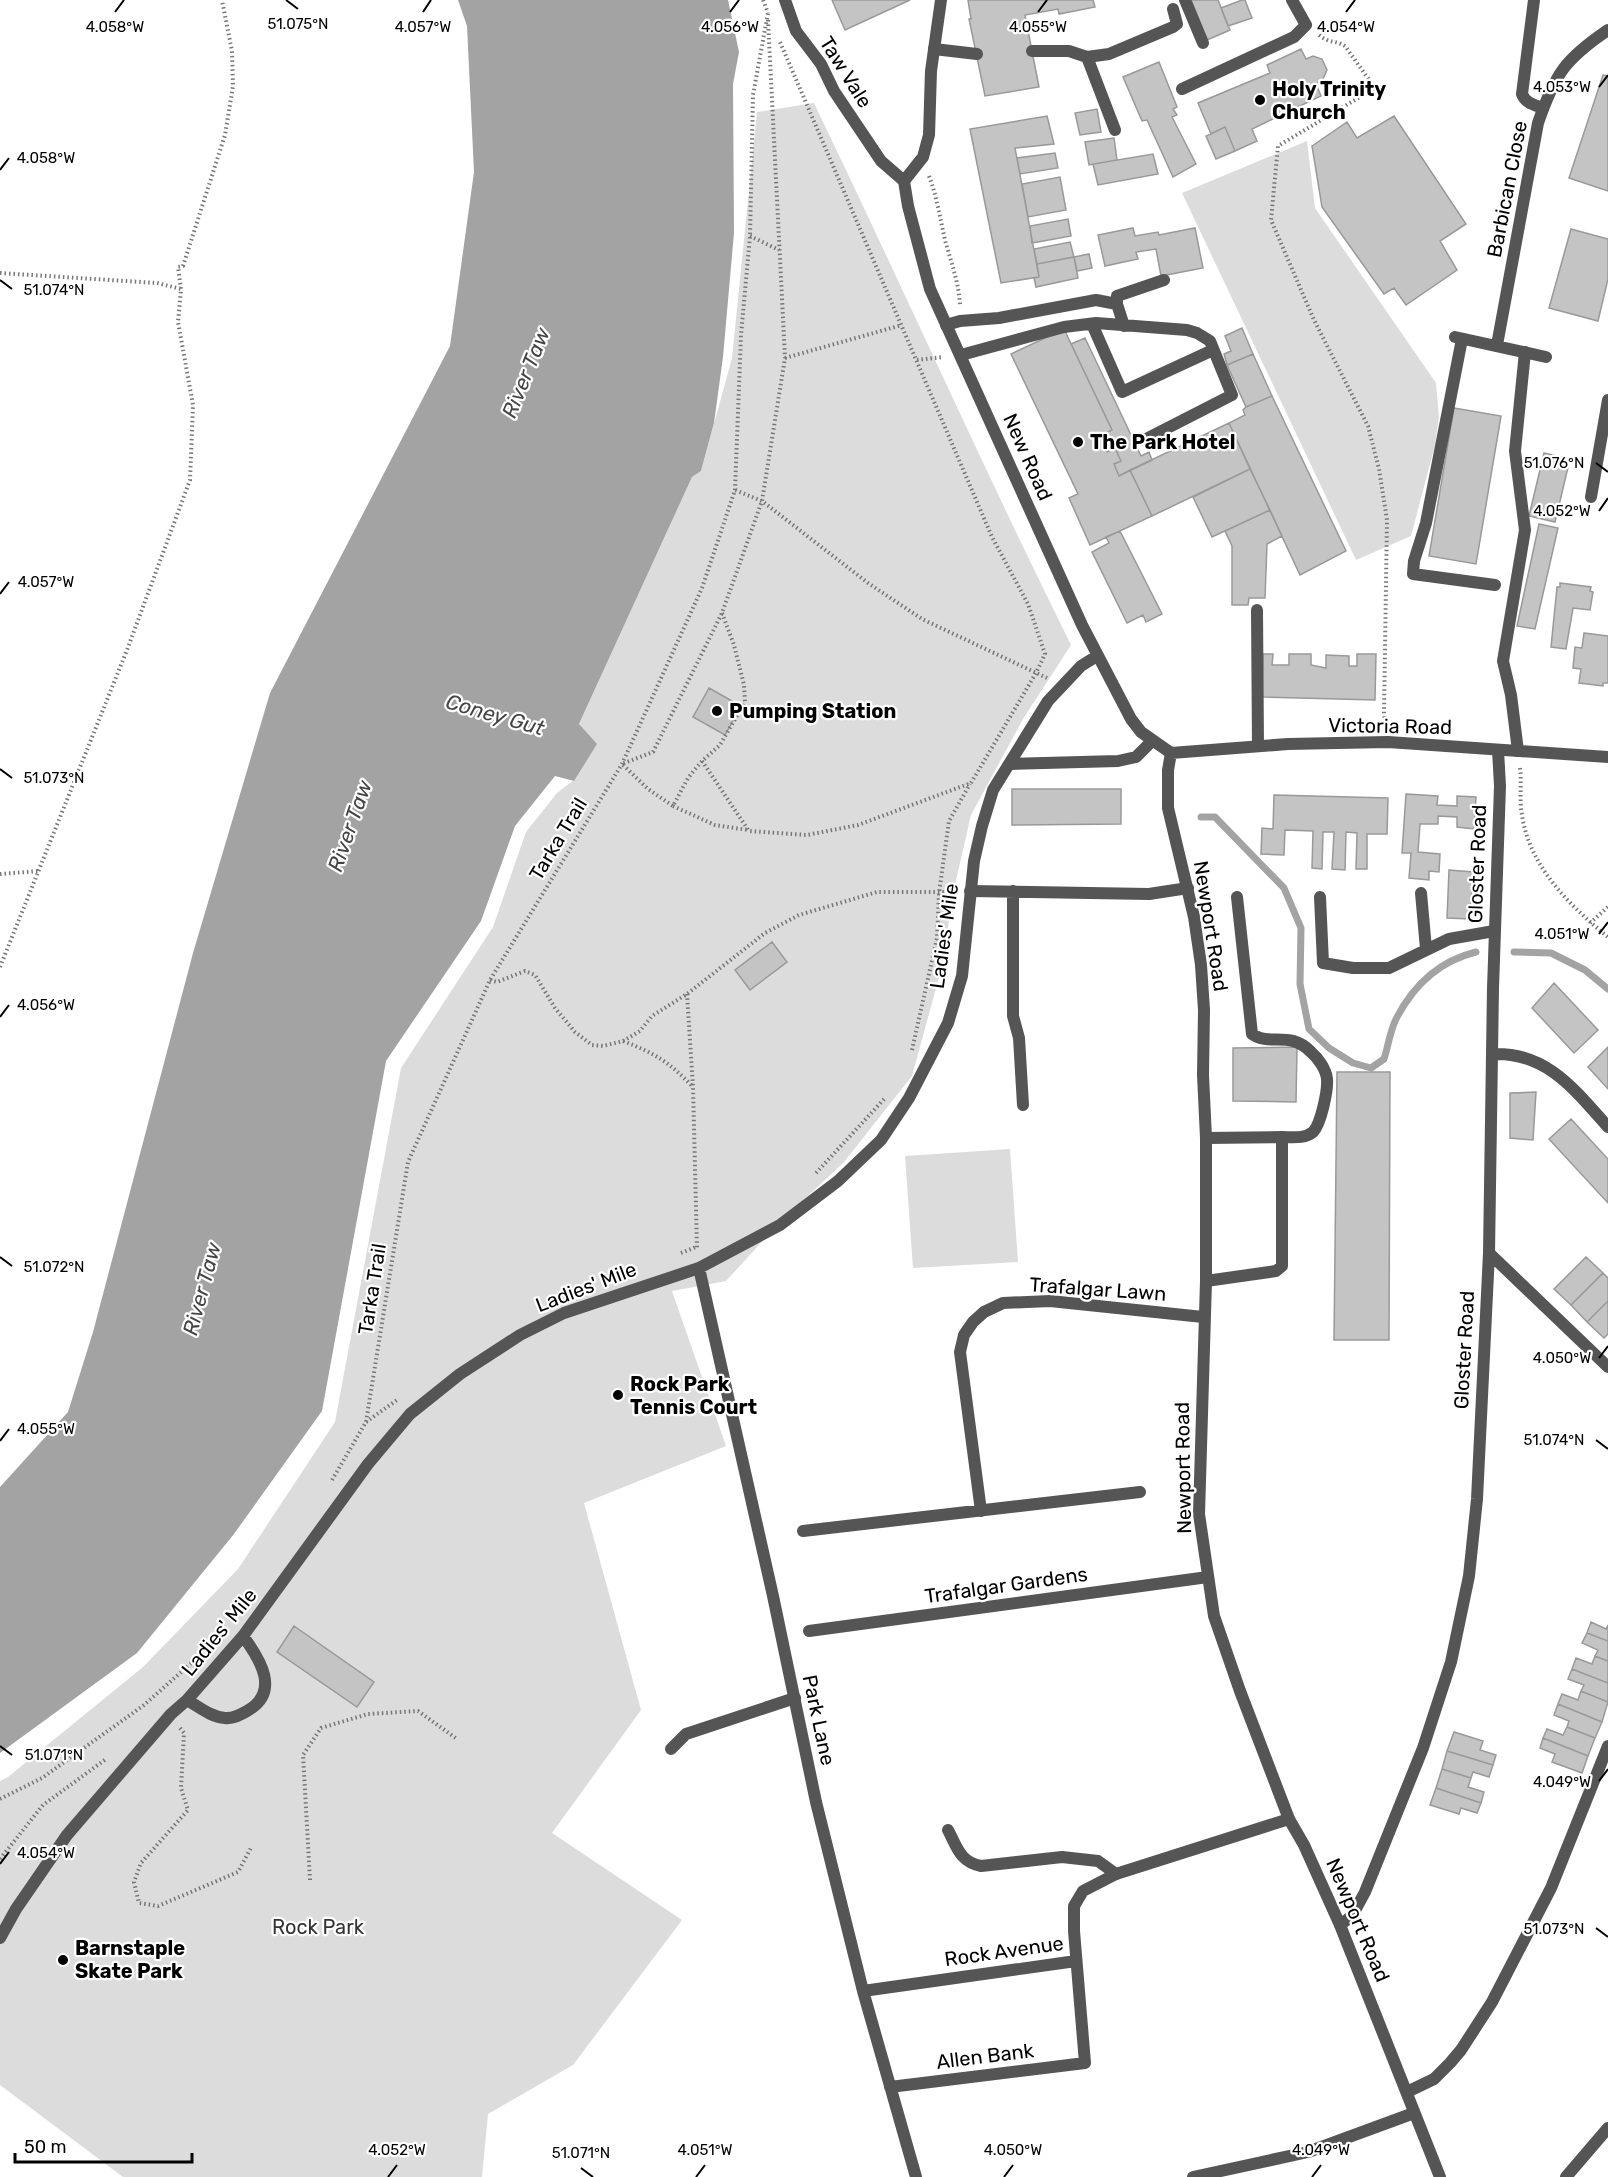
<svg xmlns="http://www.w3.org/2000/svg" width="1608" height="2177" font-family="Rubik,sans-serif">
<rect width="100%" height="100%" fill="#fff"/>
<!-- green -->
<path fill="#dcdcdc" d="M 814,103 C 901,283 982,466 1071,645 L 1023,719 L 971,815 L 954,889 L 941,970 L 912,1076 L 844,1162 L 780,1222 L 726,1281 L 672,1291 L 726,1446 L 584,1503 L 641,1710 L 552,1833 L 682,1920 L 573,2065 L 488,2114 L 482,2177 L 123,2177 L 0,2085 L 0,1781 L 8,1777 L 143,1667 L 238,1569 L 335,1422 L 401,1068 L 493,927 L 526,832 L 557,793 L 574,780 L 582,728 L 579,724 L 692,477 L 701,471 L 732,358 L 757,112 Z
M 1307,141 L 1315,208 L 1436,383 L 1439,417 L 1435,445 L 1411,536 L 1356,560 L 1182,193 Z
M 1010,1149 L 1018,1262 L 913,1268 L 905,1156 Z"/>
<!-- water -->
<path fill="#a3a3a3" d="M 458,0 L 728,0 L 739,52 L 733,84 L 734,233 L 723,357 L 714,423 L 701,471 L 692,477 L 579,724 L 597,744 L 574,781 L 555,776 L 515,826 L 481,921 L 386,1061 L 322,1411 L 234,1534 L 137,1653 L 0,1753 L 0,1487 L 68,1412 L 93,1332 L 193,953 L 270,693 L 450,346 L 474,172 L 467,26 Z"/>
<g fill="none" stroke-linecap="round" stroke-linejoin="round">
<!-- stream -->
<path stroke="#a3a3a3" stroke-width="7" d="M 1201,817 L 1215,817 L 1284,888 L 1301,928 L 1300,984 L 1309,1029 L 1329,1048 L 1353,1063 L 1371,1068 L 1384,1059 C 1388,1047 1390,1031 1396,1019 C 1413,986 1439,961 1476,952
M 1514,952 L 1551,953 L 1585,970 L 1608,989"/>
</g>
<!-- building -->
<path fill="#c4c4c4" stroke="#999" stroke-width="1.5" d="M 832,0 L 910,0 L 845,30 Z
M 968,0 L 1093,0 L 1095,7 L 1059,14 L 1058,9 L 1025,15 L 1039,87 L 985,96 L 969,19 L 971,19 Z
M 1191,0 L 1218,0 L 1230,30 L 1207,40 Z
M 1242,0 L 1245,0 L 1252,18 L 1228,26 L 1221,8 Z
M 1301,49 L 1306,59 L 1313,56 L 1322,59 L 1327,70 L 1322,81 L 1316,84 L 1321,96 L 1252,129 L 1257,141 L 1235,151 L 1225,127 L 1211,134 L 1198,103 L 1270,73 L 1267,65 Z
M 1159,62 L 1177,107 L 1173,109 L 1177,115 L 1172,117 L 1196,164 L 1173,177 L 1147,120 L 1142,121 L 1123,77 Z
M 1603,75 L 1608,76 L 1608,191 L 1569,178 Z
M 1097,109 L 1101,132 L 1080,135 L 1075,113 Z
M 1047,116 L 1054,144 L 1015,148 L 1039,277 L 1001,283 L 970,129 Z
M 1394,116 L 1466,224 L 1440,241 L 1457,270 L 1406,305 L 1394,288 L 1384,294 L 1322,207 L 1312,146 L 1347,122 L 1357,138 Z
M 1225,127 L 1235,151 L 1216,159 L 1206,136 Z
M 1114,138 L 1117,160 L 1089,165 L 1085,142 Z
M 1055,153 L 1058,168 L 1020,174 L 1017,158 Z
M 1153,154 L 1158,174 L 1098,185 L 1093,164 Z
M 1060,177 L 1066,210 L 1028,217 L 1022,184 Z
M 1068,219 L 1071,236 L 1032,243 L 1030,226 Z
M 1133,228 L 1135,236 L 1158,232 L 1159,235 L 1195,228 L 1203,268 L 1161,276 L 1156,249 L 1136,252 L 1138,259 L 1105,266 L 1098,235 Z
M 1571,229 L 1608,239 L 1608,279 L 1598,321 L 1549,308 Z
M 1070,242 L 1074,257 L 1037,264 L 1034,249 Z
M 1089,254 L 1092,268 L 1077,271 L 1074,257 Z
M 1074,257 L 1078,278 L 1036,287 L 1034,278 L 1039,277 L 1037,264 Z
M 1242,328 L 1253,354 L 1227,365 L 1224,354 L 1231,351 L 1225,336 Z
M 1064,329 L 1112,430 L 1100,436 L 1107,452 L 1115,448 L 1121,461 L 1114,464 L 1119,476 L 1130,470 L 1152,516 L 1090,545 L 1069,498 L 1078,494 L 1011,354 Z
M 1085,338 L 1141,456 L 1149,452 L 1152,460 L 1119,476 L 1114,464 L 1121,461 L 1115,448 L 1107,452 L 1100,436 L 1112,430 L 1071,344 Z
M 1253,354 L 1272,396 L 1246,407 L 1227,365 Z
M 1272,396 L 1346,551 L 1300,575 L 1229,423 L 1245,415 L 1243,410 L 1246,407 Z
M 1454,408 L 1501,416 L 1476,564 L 1429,556 Z
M 1229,423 L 1250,469 L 1152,516 L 1130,470 Z
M 1544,453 L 1570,459 L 1555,522 L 1529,516 Z
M 1250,469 L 1270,510 L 1212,537 L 1193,497 Z
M 1270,510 L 1282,536 L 1267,544 L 1265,598 L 1249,598 L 1248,605 L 1232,605 L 1232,546 L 1225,531 Z
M 1539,524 L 1558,528 L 1535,629 L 1517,626 Z
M 1120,531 L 1162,614 L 1146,622 L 1143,615 L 1127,623 L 1092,552 L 1109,543 L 1106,537 Z
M 1560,583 L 1591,587 L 1590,591 L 1593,592 L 1590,610 L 1573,608 L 1566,649 L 1551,647 L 1557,587 L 1560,587 Z
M 1584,633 L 1608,636 L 1608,683 L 1603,683 L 1603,686 L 1579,683 L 1581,669 L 1573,668 L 1575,647 L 1582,648 Z
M 1263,654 L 1273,654 L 1272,665 L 1289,665 L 1289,654 L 1311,654 L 1311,665 L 1326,668 L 1326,655 L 1349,656 L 1349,666 L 1357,666 L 1357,654 L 1376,654 L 1375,700 L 1262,697 Z
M 709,688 L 741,706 L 725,735 L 693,717 Z
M 1012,789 L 1121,789 L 1121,824 L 1012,825 Z
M 1406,794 L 1438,796 L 1437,805 L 1457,806 L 1457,796 L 1476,797 L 1474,829 L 1457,827 L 1457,817 L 1438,816 L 1438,824 L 1420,824 L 1418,852 L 1440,854 L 1439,872 L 1429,871 L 1429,880 L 1409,878 L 1411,853 L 1402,853 Z
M 1274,795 L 1388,798 L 1387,834 L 1367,834 L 1367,869 L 1356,869 L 1357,833 L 1346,832 L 1345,870 L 1332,869 L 1334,832 L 1323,832 L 1322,869 L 1312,868 L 1313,831 L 1285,830 L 1284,855 L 1261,854 L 1262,828 L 1273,829 Z
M 1449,870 L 1473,872 L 1470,919 L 1447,918 Z
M 772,942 L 787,962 L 750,990 L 735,970 Z
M 1554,983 L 1598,1030 L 1574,1053 L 1532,1008 Z
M 1297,1047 L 1296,1102 L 1233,1101 L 1233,1048 Z
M 1608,1047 L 1608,1089 L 1588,1067 Z
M 1337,1072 L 1390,1072 L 1389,1340 L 1334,1340 Z
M 1536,1092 L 1533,1140 L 1510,1138 L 1510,1093 Z
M 1571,1119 L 1608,1159 L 1608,1203 L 1549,1139 Z
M 1586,1257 L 1603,1273 L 1571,1305 L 1554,1289 Z
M 1603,1273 L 1608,1278 L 1608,1301 L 1587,1322 L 1571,1305 Z
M 1608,1301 L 1608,1334 L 1604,1338 L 1587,1322 Z
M 1591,1622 L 1606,1629 L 1608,1625 L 1608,1641 L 1587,1633 Z
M 294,1626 L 374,1682 L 357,1707 L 277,1652 Z
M 1587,1633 L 1608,1641 L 1608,1661 L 1595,1656 L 1598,1650 L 1582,1643 Z
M 1595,1656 L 1608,1661 L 1608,1683 L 1572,1669 L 1576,1658 L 1592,1664 Z
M 1572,1669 L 1608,1683 L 1608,1702 L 1581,1691 L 1584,1685 L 1568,1679 Z
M 1581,1691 L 1608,1702 L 1602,1722 L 1558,1704 L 1562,1694 L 1578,1700 Z
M 1558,1704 L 1602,1722 L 1595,1738 L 1567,1727 L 1569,1721 L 1554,1715 Z
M 1567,1727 L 1595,1738 L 1588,1756 L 1543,1738 L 1547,1729 L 1563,1735 Z
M 1454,1732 L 1483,1741 L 1480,1750 L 1496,1755 L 1493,1765 L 1447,1751 Z
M 1543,1738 L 1588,1756 L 1582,1773 L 1552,1762 L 1555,1754 L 1540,1748 Z
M 1447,1751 L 1493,1765 L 1489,1777 L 1473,1772 L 1471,1778 L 1442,1769 Z
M 1442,1769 L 1471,1778 L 1468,1787 L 1484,1792 L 1481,1803 L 1436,1788 Z
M 1436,1788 L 1481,1803 L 1477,1813 L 1461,1808 L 1459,1814 L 1430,1805 Z"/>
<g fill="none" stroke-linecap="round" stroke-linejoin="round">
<!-- path -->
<path stroke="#777" stroke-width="4" stroke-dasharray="1.5 3" stroke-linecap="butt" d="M 763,0 L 768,13
M 768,20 L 785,358 L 762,501 L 868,583 L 922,619 L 1047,678
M 1319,35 C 1330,44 1336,40 1345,46 L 1375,88 L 1278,146 L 1271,220 L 1314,320 L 1368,426 L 1379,469 L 1387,520 L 1384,714 L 1386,727
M 929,176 C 937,197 940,218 945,240 C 951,262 959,283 960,305
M 750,236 L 779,250
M 0,273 L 157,283 L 181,289
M 785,358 L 902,325
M 917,360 L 943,357
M 722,613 L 734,645 L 744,685 L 745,702 L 720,745 L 702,761 L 688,778 L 673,806 L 648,789 L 622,764 L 653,752 L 722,613 L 762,501 L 735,490
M 702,761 L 749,831 L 807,835 L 858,825 L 971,783 L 1036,673 L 1045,654 L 1028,604 L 992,537 L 780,42
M 1520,768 C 1522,784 1519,800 1522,815 C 1529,866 1570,906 1608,937
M 673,806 L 715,825 L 748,830
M 0,874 L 39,871
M 1590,923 L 1608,907
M 0,967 L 127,650 L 190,480 L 193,405 L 178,322 L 181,289 L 178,267 L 183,266 L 225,135 L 233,86 L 232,51 L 222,0
M 490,980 L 497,982 L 525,971 L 535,975 L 555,1008 L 575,1032 L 592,1045 L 603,1046 L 623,1041 L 640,1031 L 652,1016 L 687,994 L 765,933 L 799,915 L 877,892 L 954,892
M 687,994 L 693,1087 L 697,1248
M 623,1041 C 656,1054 668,1061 693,1087
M 912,1050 L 937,938 L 939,893 L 949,821 L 970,784
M 816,1173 L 886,1097
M 681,1253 L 696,1247
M 366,1422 L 397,1400
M 332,1480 L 366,1422 L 408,1162 L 490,980 L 622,764 L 702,588 L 735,490 L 741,335 L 750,236 L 753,95 L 768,13
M 180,1728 L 184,1733 L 181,1788 L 188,1810 L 141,1863 L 134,1882 L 139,1903 L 158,1906 L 238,1872 L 252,1846
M 0,1799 L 42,1778 L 144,1705 L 196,1659
M 0,1859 L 43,1805 L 106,1759
M 310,1880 L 303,1755 L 321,1728 L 368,1714 L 418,1711 L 457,1739"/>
<!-- service -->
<path stroke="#555" stroke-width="12" d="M 1534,0 L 1522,94 C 1525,103 1535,105 1543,108
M 934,49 L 977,54
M 1032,51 L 1069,51 L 1087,57 L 1109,54 L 1173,27 L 1177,24 L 1173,9
M 1087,57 L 1115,130
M 1182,89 L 1294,37 L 1306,25 L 1292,0
M 1117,304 L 1117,296 L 1164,280
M 1092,324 L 1122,392 L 1213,350
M 946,325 L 960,321 L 999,318 L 1096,300 L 1117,304 L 1124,326
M 1462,339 L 1426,523 L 1414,561 L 1413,574 L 1495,585
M 961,355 L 1064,327 L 1096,323 L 1187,330 L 1197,333 L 1210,341 L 1232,395 L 1144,440
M 1257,610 L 1258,746
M 1518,751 L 1511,695 L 1503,661 L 1525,530 L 1515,451 L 1525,352
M 1010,764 L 1118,761 L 1136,757 L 1152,741
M 970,891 L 1149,894 L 1188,888
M 1013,891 L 1013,1016 L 1019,1038 L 1023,1105
M 1421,893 L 1426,949
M 1237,897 L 1252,1034 C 1271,1047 1290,1030 1311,1052 C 1318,1058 1326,1069 1327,1079 C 1328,1090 1321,1124 1313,1132 C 1305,1139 1292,1137 1282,1137
M 1320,897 L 1323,963 L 1353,968 L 1389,968 L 1449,939 L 1494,931
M 1206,1281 L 1276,1271 L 1282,1266 L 1282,1137 L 1206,1138
M 981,1511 L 960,1352 L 964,1335 L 973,1322 L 984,1312 L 1003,1303 L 1050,1301 L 1203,1317
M 803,1531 L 1140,1492
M 671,1749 L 686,1734 L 795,1698
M 948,1830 C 957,1847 960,1862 981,1866 L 1062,1857 L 1098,1861 L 1116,1874"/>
<!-- pedestrian -->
<path stroke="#555" stroke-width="12" d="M 809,1631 L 1208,1577"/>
<!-- minor -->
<path stroke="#555" stroke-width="12" d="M 785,0 L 796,31 L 821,64 L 834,91 L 881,161 L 904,181 L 908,206 L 930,289 L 1082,625 L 1131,719 L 1141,732 L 1171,753
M 1185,0 L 1203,43
M 904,181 L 923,157 L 929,135 L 931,71 L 941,0
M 1455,337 L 1546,357
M 1497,345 L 1538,123 C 1555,74 1565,59 1608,30
M 1591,497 L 1608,400
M 1493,1054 C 1547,1052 1575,1090 1608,1127
M 1489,1253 L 1608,1367
M 699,1268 L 773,1596 L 816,1802 L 863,1991 L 916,2177
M 187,1700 C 199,1707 211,1717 225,1718 C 233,1719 240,1715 247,1711 C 281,1692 260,1659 243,1636
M 1340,1925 L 1352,1916 L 1365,1892 L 1423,1748 L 1451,1662 L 1469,1576 L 1477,1499 L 1489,1253 L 1493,988 L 1500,786 L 1498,750
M 0,1938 L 16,1909 L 67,1835 L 171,1714 L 187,1700 L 243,1636 L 368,1464 L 410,1414 L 460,1374 L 520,1335 L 564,1313 L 699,1268 L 780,1225 L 838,1181 L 881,1140 L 909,1098 L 948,1023 L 962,976 L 974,861 L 982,826 L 993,790 L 1048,701 L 1081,666 L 1097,656
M 863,1991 L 1076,1961
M 890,2087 L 1085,2063 L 1074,1931 L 1074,1906 L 1083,1891 L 1116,1874 L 1289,1819
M 1407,2092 L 1434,2079 L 1450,2063 L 1461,2050 L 1492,2002 L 1551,1888 L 1608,1746
M 1193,2177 L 1308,2152 L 1414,2113
M 1566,2177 L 1608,2128"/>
<!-- tertiary -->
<path stroke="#555" stroke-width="12" d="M 1440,2177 L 1340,1925 L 1304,1845 L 1289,1819 L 1240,1691 L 1214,1616 L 1199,1514 L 1206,1281 L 1206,1138 L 1203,1075 L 1204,1010 L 1201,965 L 1194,917 L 1168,808 L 1168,770 L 1171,753 L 1288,744 L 1388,742 L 1608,757"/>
</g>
<!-- ticks -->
<path fill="none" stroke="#000" stroke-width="2" d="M 286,0 L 298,9M 115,12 L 124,0M 423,12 L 431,0M 730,12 L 739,0M 1038,12 L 1047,0M 1346,12 L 1355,0M 1599,87 L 1608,75M 0,170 L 9,158M 0,280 L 12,289M 1596,463 L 1608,472M 1599,511 L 1608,498M 0,594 L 9,582M 0,769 L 12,778M 1599,934 L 1608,922M 0,1017 L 9,1005M 0,1257 L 12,1266M 1599,1358 L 1608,1346M 1596,1440 L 1608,1449M 0,1441 L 9,1429M 0,1746 L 12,1755M 1599,1781 L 1608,1769M 0,1864 L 9,1852M 1596,1928 L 1608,1937M 581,2168 L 593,2177M 388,2177 L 397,2165M 696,2177 L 705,2165M 1004,2177 L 1013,2165M 1312,2177 L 1321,2165"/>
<!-- markers -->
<g fill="#000" stroke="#fff" stroke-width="2">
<circle cx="1260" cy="100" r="6"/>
<circle cx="1078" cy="442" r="6"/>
<circle cx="717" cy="711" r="6"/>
<circle cx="618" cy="1395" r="6"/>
<circle cx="63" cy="1960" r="6"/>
</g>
<g text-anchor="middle" stroke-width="4.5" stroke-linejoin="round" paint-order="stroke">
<!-- street labels -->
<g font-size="20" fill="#000" stroke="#fff">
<text transform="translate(846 72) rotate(58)" y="7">Taw Vale</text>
<text transform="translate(1507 189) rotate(-79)" y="7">Barbican Close</text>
<text transform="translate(1028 457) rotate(66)" y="7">New Road</text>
<text transform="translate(1390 726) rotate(1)" y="7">Victoria Road</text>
<text transform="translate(558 839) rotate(-59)" y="7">Tarka Trail</text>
<text transform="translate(1477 864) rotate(-88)" y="7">Gloster Road</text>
<text transform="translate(1211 926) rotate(81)" y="7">Newport Road</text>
<text transform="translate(944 936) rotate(-82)" y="7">Ladies' Mile</text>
<text transform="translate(586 1287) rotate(-21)" y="7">Ladies' Mile</text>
<text transform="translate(372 1289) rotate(-81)" y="7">Tarka Trail</text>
<text transform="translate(1098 1289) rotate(4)" y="7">Trafalgar Lawn</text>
<text transform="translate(1464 1350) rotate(-87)" y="7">Gloster Road</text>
<text transform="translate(1183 1468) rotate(-91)" y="7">Newport Road</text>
<text transform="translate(1006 1585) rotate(-8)" y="7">Trafalgar Gardens</text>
<text transform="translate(219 1632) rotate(-51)" y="7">Ladies' Mile</text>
<text transform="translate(819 1720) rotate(78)" y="7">Park Lane</text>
<text transform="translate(1358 1920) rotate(67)" y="7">Newport Road</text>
<text transform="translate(1004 1951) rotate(-8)" y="7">Rock Avenue</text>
<text transform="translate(985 2056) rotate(-7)" y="7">Allen Bank</text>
</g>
<!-- poi labels -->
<g font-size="20" font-weight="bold" fill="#000" stroke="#fff" text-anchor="start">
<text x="1272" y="96">Holy Trinity<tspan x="1272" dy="23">Church</tspan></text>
<text x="1090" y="449">The Park Hotel</text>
<text x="729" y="718">Pumping Station</text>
<text x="630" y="1391">Rock Park<tspan x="630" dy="23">Tennis Court</tspan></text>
<text x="75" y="1955">Barnstaple<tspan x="75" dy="23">Skate Park</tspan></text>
</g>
<!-- park labels -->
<g font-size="20" fill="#333" stroke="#fff">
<text x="318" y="1934">Rock Park</text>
</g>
<!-- water labels -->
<g font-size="21" font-style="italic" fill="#444" stroke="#fff">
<text transform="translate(526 373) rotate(-68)" y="7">River Taw</text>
<text transform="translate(495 715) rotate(16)" y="7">Coney Gut</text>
<text transform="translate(350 826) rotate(-71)" y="7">River Taw</text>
<text transform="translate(202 1289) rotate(-75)" y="7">River Taw</text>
</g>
</g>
<g font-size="15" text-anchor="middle" fill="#000" stroke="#fff" stroke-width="4.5" stroke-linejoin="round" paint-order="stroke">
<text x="298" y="29">51.075°N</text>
<text x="115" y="32">4.058°W</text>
<text x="423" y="32">4.057°W</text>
<text x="730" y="32">4.056°W</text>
<text x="1038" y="32">4.055°W</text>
<text x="1346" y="32">4.054°W</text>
<text x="1562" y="92">4.053°W</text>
<text x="46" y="163">4.058°W</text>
<text x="54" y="295">51.074°N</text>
<text x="1554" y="468">51.076°N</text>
<text x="1562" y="516">4.052°W</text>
<text x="46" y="587">4.057°W</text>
<text x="54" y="783">51.073°N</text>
<text x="1562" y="939">4.051°W</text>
<text x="46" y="1010">4.056°W</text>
<text x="54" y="1272">51.072°N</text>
<text x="1562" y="1363">4.050°W</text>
<text x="46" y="1434">4.055°W</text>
<text x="1554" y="1445">51.074°N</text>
<text x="54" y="1760">51.071°N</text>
<text x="1562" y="1787">4.049°W</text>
<text x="46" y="1858">4.054°W</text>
<text x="1554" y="1934">51.073°N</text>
<text x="397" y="2155">4.052°W</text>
<text x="705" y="2155">4.051°W</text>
<text x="1013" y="2155">4.050°W</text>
<text x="1321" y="2155">4.049°W</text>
<text x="581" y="2158">51.071°N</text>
</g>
<!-- scale -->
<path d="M15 2153v9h177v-9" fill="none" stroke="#000000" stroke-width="3"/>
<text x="24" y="2153" font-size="18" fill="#000000" stroke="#ffffff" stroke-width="4.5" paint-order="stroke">50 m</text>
</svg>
